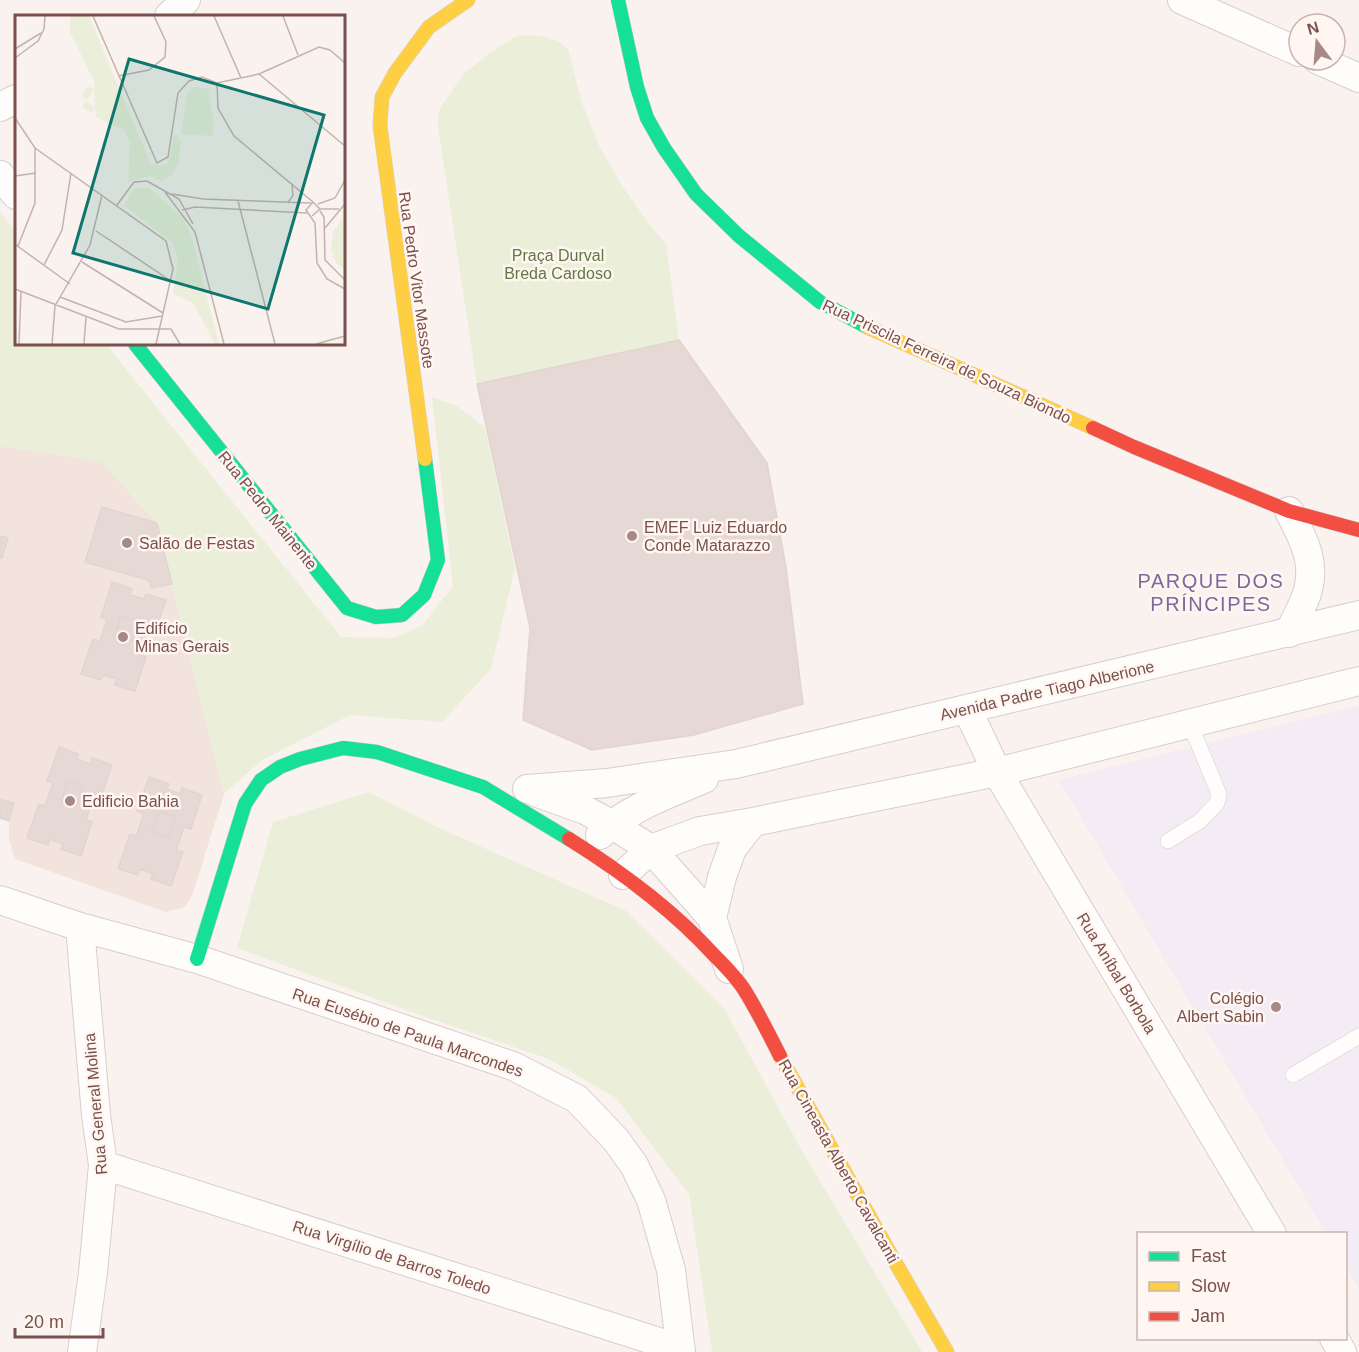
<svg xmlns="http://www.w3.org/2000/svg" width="1359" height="1352" font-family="Arial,sans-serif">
<rect width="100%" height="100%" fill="#f9f2ee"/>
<!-- residential -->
<path fill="#f2e3dc" d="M 0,446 L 101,461 L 157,523 L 224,794 L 192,896 L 185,907 L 166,912 L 15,859 L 9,840 L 9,821 L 0,818 Z"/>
<!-- education -->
<path fill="#f3ecf5" d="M 1359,706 L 1359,1289 L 1346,1266 L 1346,1234 L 1326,1233 L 1059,780 Z"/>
<!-- green -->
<path fill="#ebefd9" d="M 523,35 L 543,36 L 558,41 L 568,49 L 582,103 L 598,144 L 622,186 L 650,225 L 666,244 L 679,340 L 477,384 L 438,127 L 438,114 L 441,106 L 464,74 L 488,54 L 515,37 Z
M 0,211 L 16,232 L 16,344 L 106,344 L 341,637 L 393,638 L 422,626 L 453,586 L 432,397 L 457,406 L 485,428 L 515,568 L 491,669 L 442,722 L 350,715 L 262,760 L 224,794 L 157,523 L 101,461 L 0,446 Z
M 369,792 L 437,827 L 626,911 L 724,1008 L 802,1151 L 922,1352 L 712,1352 L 689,1194 L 616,1098 L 549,1059 L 426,1017 L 237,948 L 273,822 Z"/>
<!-- building -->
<path fill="#e6d9d5" stroke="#e2d4d0" stroke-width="1.5" d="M 679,340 L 767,463 L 786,567 L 803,704 L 694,735 L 592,750 L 523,720 L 530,628 L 477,384 Z
M 102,507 L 157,523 L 172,584 L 152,588 L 148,580 L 85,562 Z
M 0,536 L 8,538 L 2,558 L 0,558 Z
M 112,582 L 132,589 L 130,595 L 144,599 L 146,594 L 166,600 L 154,634 L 147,632 L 140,655 L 146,657 L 135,691 L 114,685 L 117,679 L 103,675 L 101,680 L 81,674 L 93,639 L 100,641 L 107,619 L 101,617 Z
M 121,616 L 138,621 L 131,642 L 115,637 Z
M 59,747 L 78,754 L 77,759 L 90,764 L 92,758 L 112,765 L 100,799 L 93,797 L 86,820 L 92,822 L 81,856 L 61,849 L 63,844 L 49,839 L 48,845 L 27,838 L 39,804 L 45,806 L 53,783 L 47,781 Z
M 149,777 L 169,784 L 167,789 L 180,794 L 182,788 L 202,795 L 191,829 L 184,827 L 176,850 L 183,852 L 171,886 L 151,879 L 153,874 L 140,869 L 138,875 L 118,869 L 130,834 L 136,836 L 144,814 L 137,811 Z
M 68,781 L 84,786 L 77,806 L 61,801 Z
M 0,799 L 14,803 L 9,821 L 0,818 Z
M 159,811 L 175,816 L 168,837 L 151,831 Z"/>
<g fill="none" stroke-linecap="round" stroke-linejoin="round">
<!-- lane casing -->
<g stroke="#d8cecb" stroke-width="16">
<path id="lane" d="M 1168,841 L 1200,821 L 1217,803 L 1219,794 L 1190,724
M 1293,1075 L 1359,1036"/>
</g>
<!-- street casing -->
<g stroke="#d8cecb" stroke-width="30">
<path id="street" d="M 1182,0 L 1299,52
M 169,16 L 186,0
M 1318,60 L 1359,78
M 0,107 L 16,99
M 0,175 L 16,195
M 1289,511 C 1302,537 1316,560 1308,590 C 1304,605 1295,619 1289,633
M 967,709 L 997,772 L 1272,1234
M 527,789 L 607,783 L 736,764 L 1359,615
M 535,792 L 585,810 L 611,824 L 651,849 L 712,918 L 729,969
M 600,835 C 628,808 669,794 704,779
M 623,875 L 651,849 L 700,831 L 753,822 L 997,772 L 1359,681
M 0,900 L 80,927 L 197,959 L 513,1066 L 577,1099 L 616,1140 L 634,1165 L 651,1200 L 671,1270 L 681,1352
M 712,918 L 722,877 L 732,849 L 753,822
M 80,927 L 96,1115 L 103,1165 L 93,1273 L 82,1352
M 103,1165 L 681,1349
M 1334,1338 L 1342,1352"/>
</g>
<!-- fast casing -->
<g stroke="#dacecc" stroke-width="15">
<path id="fast" d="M 618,0 L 637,87 L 647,118 L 664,148 L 696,194 L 739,236 L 820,302 L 867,327
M 135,344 L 347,608 L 376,617 L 402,615 L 424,595 L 438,560 L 425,459
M 197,959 L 245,804 L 261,780 L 280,767 L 300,759 L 343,748 L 377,752 L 483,787 L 569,839"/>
</g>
<!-- slow casing -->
<g stroke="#dacecc" stroke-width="15">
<path id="slow" d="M 867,327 L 1093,428
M 425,459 L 380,126 L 382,97 L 395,73 L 429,27 L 468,0
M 780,1056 L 891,1255 L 947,1352"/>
</g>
<!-- jam casing -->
<g stroke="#dacecc" stroke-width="15">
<path id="jam" d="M 1093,428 L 1134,447 L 1289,511 L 1359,530
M 569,839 C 622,872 673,910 715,956 C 726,967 737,978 745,991 C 758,1012 769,1034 780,1056"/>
</g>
<!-- lane -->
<use href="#lane" stroke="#fefdfc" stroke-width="15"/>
<!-- street -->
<use href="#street" stroke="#fefdfc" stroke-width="28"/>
<!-- fast -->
<use href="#fast" stroke="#16e098" stroke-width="14"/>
<!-- slow -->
<use href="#slow" stroke="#ffcf43" stroke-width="14"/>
<!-- jam -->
<use href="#jam" stroke="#f24e42" stroke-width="14"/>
</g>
<!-- markers -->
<g fill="#a68985" stroke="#fff6f2" stroke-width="2">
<circle cx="632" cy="536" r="6"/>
<circle cx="127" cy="543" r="6"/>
<circle cx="123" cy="637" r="6"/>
<circle cx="70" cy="801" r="6"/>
<circle cx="1276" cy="1007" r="6"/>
</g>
<g text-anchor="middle" stroke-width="5" stroke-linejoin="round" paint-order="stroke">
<!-- park labels -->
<g font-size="16" fill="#5f7a41" stroke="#fff6f2">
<text x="558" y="261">Praça Durval<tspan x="558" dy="18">Breda Cardoso</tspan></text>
</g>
<!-- street labels -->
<g font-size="16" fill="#7a514c" stroke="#fff6f2">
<text transform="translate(417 280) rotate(82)" y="6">Rua Pedro Vitor Massote</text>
<text transform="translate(947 361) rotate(25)" y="6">Rua Priscila Ferreira de Souza Biondo</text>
<text transform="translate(268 510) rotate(51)" y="6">Rua Pedro Mainente</text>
<text transform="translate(1047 690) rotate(-13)" y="6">Avenida Padre Tiago Alberione</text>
<text transform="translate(1117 973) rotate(59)" y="6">Rua Aníbal Borbola</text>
<text transform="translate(408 1032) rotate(19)" y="6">Rua Eusébio de Paula Marcondes</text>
<text transform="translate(95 1104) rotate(-95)" y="6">Rua General Molina</text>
<text transform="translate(839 1161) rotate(61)" y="6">Rua Cineasta Alberto Cavalcanti</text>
<text transform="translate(392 1257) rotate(18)" y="6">Rua Virgílio de Barros Toledo</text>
</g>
<!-- poi labels -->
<g font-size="16" fill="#7a514c" stroke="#fff6f2" text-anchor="start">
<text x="644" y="533">EMEF Luiz Eduardo<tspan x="644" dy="18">Conde Matarazzo</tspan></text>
<text x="139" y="549">Salão de Festas</text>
<text x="135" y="634">Edifício<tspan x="135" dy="18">Minas Gerais</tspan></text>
<text x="82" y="807">Edificio Bahia</text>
<text x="1264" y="1004" text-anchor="end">Colégio<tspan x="1264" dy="18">Albert Sabin</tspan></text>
</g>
<!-- quarter labels -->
<g font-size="20" letter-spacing="1.5" fill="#7e689c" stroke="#fff6f2">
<text x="1211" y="588">PARQUE DOS<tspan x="1211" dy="23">PRÍNCIPES</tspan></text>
</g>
</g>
<!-- overview -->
<g transform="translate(15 15)">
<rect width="330" height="330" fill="#f9f2ee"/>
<path d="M 55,1 L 74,1 L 136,149 L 148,151 L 154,147 L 159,119 L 166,125 L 164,147 L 157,160 L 147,166 L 134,161 L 113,167 L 115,126 L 109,115 L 81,102 L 80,93 L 76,98 L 67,92 L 71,86 L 80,92 L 79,75 L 72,85 L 66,81 L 73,71 L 79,74 L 79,66 L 55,17 ZM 181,72 L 193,74 L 199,107 L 197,121 L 166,119 L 172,78 ZM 119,173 L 134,173 L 166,201 L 176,219 L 204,329 L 200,329 L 178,288 L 158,279 L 163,244 L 157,227 L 109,190 ZM 330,200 L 330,255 L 321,248 L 316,234 L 318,217 Z" fill="#ebefd9"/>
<path fill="none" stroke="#c6b2ad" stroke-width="1.5" d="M 78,1 L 142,148 L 153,142 L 163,78 L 174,66 L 187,62 L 202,68 L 244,59 L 304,32 L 315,35 L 330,48M 199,1 L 226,63M 268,1 L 283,40M 0,34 L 26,18M 0,43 L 23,26 L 29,14 L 30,1M 244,59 L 330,131M 103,61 L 134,55 L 150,42 L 151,27 L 139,1M 202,68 L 203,93 L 219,121 L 298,187M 0,103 L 20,133 L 151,226 L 158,254 L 141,329M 0,161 L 21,158M 150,177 L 180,217 L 209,329M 157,179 L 188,184 L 296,188M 223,186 L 260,329M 273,188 L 278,180 L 277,170M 303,189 L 320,183 L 330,165M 102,190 L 119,167 L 132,166 L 164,184 L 178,209M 305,194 L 324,194M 167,195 L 180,192 L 292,198M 305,196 L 309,202 L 310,245 L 330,265M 297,201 L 305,194 L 298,187 L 291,195 L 300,208 L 302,248 L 312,264 L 330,274M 310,213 L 330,189M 81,216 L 156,266M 1,230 L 55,269M 3,231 L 20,188 L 20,133M 67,247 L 148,298M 29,250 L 47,215 L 56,158M 0,274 L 104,314 L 156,314 L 165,329M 45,282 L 111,307 L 147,301M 4,329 L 6,277M 37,329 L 40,291 L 75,230 L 87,180M 69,329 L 71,302M 301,329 L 330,321"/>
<path fill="#0f766e" fill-opacity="0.15" stroke="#0f766e" stroke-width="3" d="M 114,44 L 309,100 L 253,294 L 58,238 Z"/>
<rect width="330" height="330" fill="none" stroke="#7a514c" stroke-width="3"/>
</g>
<!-- legend -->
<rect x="1137" y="1232" width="210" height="108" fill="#fff6f2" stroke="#cab4b0" stroke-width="1.5"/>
<rect x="1149" y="1252" width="30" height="9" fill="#16e098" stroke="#cab4b0" stroke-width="1.5"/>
<text x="1191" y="1262" font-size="18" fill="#7a514c">Fast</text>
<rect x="1149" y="1282" width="30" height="9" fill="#ffcf43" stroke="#cab4b0" stroke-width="1.5"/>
<text x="1191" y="1292" font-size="18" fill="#7a514c">Slow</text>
<rect x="1149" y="1312" width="30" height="9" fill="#f24e42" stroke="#cab4b0" stroke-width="1.5"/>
<text x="1191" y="1322" font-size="18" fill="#7a514c">Jam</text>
<!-- north arrow -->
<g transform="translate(1317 42) rotate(344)"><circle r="28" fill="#fff6f2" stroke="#cab4b0" stroke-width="1.5"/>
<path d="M0-4.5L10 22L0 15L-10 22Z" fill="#a68985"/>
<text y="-9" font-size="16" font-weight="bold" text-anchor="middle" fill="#7a514c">N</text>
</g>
<!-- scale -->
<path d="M15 1328v9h88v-9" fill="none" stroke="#7a514c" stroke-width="3"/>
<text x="24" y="1328" font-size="18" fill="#7a514c" stroke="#fff6f2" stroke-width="4.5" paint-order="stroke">20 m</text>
</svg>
